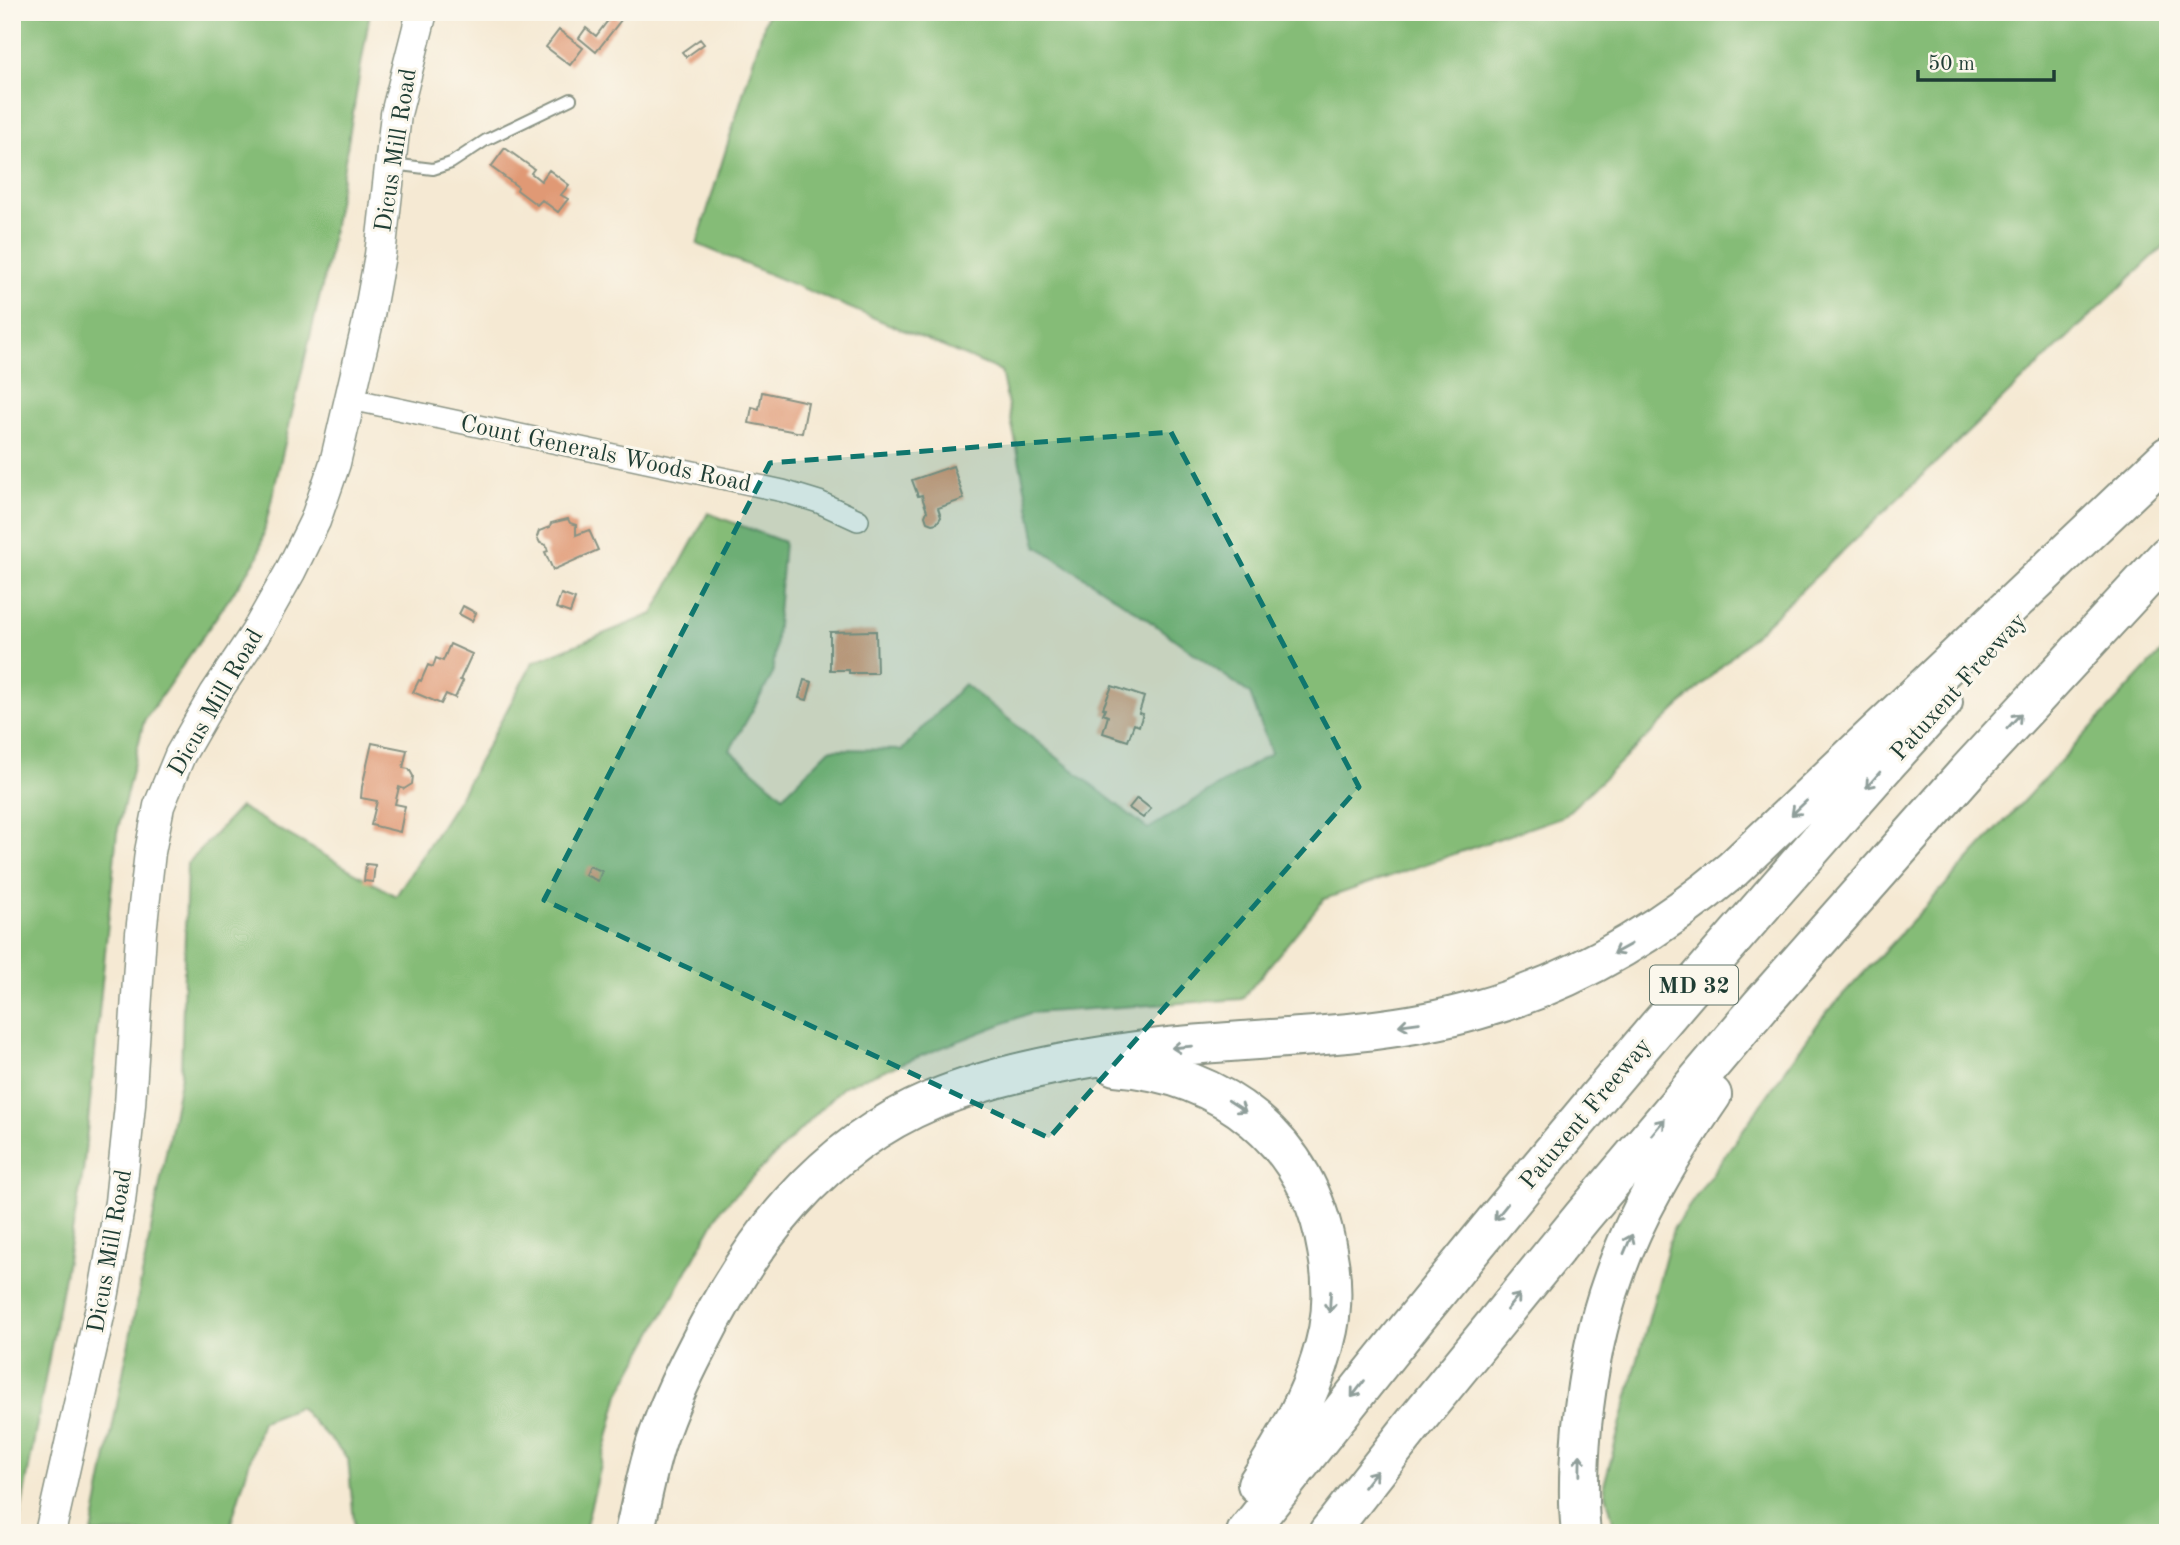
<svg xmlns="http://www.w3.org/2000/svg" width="2180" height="1545" font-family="'Old Standard TT',serif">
<rect width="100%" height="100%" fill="#fbf7ec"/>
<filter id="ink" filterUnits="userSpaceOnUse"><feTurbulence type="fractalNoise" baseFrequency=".0143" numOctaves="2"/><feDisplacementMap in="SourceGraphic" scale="14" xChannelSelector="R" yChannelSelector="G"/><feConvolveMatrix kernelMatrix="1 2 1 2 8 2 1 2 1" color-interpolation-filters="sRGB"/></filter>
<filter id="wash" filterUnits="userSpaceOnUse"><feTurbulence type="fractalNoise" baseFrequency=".00686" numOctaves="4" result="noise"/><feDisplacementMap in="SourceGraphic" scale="28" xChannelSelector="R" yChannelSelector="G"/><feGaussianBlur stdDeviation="1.57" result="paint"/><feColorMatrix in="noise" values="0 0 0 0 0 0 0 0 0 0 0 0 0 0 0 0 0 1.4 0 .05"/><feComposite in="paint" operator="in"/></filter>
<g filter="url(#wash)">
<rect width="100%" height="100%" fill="#f5e9d3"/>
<!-- forest -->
<path fill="#85bc77" stroke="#527c56" stroke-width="2" d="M 12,12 L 370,12 L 328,261 L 258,557 L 144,721 L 117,833 L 83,1172 L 17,1533 L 12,1533 Z
M 768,12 L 2168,12 L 2168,242 L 1564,816 L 1324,899 L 1242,999 L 1030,1013 L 844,1086 L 721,1209 L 619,1394 L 584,1533 L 355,1533 L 348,1458 L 299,1407 L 262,1421 L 228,1533 L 92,1533 L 181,1075 L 187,864 L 240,807 L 396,896 L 459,798 L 533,662 L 653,614 L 708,513 L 784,542 L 773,674 L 730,750 L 783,796 L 830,749 L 902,750 L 964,684 L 1148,829 L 1271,753 L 1250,694 L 1137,612 L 1037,546 L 1001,371 L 697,244 Z
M 2168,645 L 2168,1533 L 1616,1533 L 1604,1485 L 1673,1229 L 1822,1018 Z"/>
<g id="blocks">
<!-- building -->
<path fill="#e09974" d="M 613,14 L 621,20 L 596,52 L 579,38 L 586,28 L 596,36 Z
M 559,30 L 583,48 L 570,65 L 546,47 Z
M 700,39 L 704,44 L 686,57 L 682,52 Z
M 505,148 L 534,169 L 531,173 L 541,181 L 549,170 L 569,185 L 561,195 L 568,199 L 558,212 L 542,200 L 537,205 L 517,190 L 518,187 L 491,167 Z
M 762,392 L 808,402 L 802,433 L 749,423 L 752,407 L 759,409 Z
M 953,466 L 964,499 L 938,508 L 941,517 L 937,523 L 932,524 L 927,522 L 925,516 L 927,511 L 923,500 L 922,495 L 918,496 L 912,480 Z
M 568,519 L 570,523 L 576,525 L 576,535 L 589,530 L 598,550 L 553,570 L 545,552 L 548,551 L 546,545 L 540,543 L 537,537 L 539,531 L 550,527 L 551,523 Z
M 561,594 L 575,599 L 570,613 L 556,608 Z
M 463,606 L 476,613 L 472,621 L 459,614 Z
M 876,631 L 877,673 L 849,673 L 849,670 L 830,670 L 830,632 Z
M 450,644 L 472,654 L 460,680 L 463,681 L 455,698 L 446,694 L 441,704 L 413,692 L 419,680 L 421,681 L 428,665 L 433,667 L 436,658 L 443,661 Z
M 804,680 L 812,682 L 807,700 L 799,698 Z
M 1112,686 L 1144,697 L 1139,713 L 1143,714 L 1139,726 L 1134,724 L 1128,741 L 1103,733 L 1108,716 L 1103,714 L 1105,709 L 1103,708 Z
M 372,743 L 407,750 L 403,768 L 409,769 L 413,776 L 412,784 L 404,789 L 399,787 L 395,804 L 405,806 L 400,832 L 371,825 L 377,801 L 361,798 L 362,787 Z
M 1137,798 L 1151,809 L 1143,818 L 1129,808 Z
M 366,864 L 375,865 L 373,882 L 364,881 Z
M 589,866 L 602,871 L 598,881 L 585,875 Z"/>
</g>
</g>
<g filter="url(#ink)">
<use href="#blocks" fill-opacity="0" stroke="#8a9384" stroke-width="2"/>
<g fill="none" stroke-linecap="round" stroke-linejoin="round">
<!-- lane casing -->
<g stroke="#8a9384" stroke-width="14">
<path id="lane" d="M 392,164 L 433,169 L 451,163 L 486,140 L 571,99"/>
</g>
<!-- street casing -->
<g stroke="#8a9384" stroke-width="24">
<path id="street" d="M 351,399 L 783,491 L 819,502 L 858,520"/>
</g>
<!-- secondary casing -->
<g stroke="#8a9384" stroke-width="33">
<path id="secondary" d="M 50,1533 L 103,1298 L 120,1202 L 130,1105 L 141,933 L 150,852 L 159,806 L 180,755 L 215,694 L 255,634 L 290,572 L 315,521 L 335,463 L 367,326 L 380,255 L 396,114 L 422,12"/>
</g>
<!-- highway casing -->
<g stroke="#8a9384" stroke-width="42">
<path id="highway" d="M 1115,1066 C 1223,1074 1309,1141 1327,1250 C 1332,1275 1333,1304 1328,1330 C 1317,1385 1288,1438 1257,1484
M 634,1533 C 642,1501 647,1468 658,1437 C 668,1407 682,1377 697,1348 C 750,1241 819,1148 933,1100 C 998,1073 1081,1058 1151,1049 C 1259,1036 1372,1040 1477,1010 C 1574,983 1657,933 1733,869 L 2168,456
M 1246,1533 C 1418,1312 1595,1096 1780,885 C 1834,824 1887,761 1943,702
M 1328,1533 L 1415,1422 L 1583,1216 L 1761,1005 L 1968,771 L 2168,555
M 1581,1533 C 1577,1498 1579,1461 1582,1426 C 1587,1376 1596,1326 1613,1279 C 1635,1214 1673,1152 1712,1095"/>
</g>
<!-- lane -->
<use href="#lane" stroke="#fff" stroke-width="10"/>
<!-- street -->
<use href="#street" stroke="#fff" stroke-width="21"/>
<!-- secondary -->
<use href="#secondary" stroke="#fff" stroke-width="30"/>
<!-- highway -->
<use href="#highway" stroke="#fff" stroke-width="38"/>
</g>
<!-- one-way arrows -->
<defs><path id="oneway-shaft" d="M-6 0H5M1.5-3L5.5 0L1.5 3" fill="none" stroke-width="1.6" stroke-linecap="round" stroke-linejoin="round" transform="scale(1.75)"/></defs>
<g stroke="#8f9e9a">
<use href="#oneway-shaft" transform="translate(2014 721) rotate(-47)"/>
<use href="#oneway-shaft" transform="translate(1873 780) rotate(131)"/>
<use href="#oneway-shaft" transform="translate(1799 808) rotate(136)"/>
<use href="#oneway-shaft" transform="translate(1622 949) rotate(151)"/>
<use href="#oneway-shaft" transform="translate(1409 1024) rotate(172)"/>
<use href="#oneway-shaft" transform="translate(1182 1047) rotate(175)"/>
<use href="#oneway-shaft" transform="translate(1237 1106) rotate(33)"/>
<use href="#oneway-shaft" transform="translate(1658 1127) rotate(-50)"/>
<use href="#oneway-shaft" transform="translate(1501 1212) rotate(129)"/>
<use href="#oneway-shaft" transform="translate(1628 1244) rotate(-67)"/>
<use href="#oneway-shaft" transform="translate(1330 1302) rotate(93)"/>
<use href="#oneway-shaft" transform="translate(1513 1302) rotate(-51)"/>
<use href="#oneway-shaft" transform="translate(1358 1389) rotate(128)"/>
<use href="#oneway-shaft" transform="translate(1580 1465) rotate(-89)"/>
<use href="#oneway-shaft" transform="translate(1370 1479) rotate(-52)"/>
</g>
</g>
<!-- marked area -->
<path fill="#0f766e" fill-opacity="0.2" stroke="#0f766e" stroke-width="5" stroke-dasharray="14 9" stroke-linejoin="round" d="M 1171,432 L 1359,787 L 1049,1138 L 544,900 L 770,463 Z"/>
<g text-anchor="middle" stroke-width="6" stroke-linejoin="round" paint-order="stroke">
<!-- shield labels -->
<rect fill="#fbf7ec" stroke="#61756b" stroke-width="2" x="1650" y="965.5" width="88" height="39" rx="5"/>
<g font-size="23" font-weight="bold" fill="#1f3d34">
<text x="1694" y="993">MD 32</text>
</g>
<!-- street labels -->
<g font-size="24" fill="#1f3d34" stroke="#fbf7ec">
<text transform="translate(395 150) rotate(-81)" y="8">Dicus Mill Road</text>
<text transform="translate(606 453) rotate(12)" y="8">Count Generals Woods Road</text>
<text transform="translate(1958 686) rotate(-48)" y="8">Patuxent Freeway</text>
<text transform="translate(215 702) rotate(-60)" y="8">Dicus Mill Road</text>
<text transform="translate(1585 1113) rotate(-50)" y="8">Patuxent Freeway</text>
<text transform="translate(109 1251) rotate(-80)" y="8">Dicus Mill Road</text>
</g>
</g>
<!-- margin -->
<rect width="2180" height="1545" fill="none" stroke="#fbf7ec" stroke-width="42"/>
<!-- scale -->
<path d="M1918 70v10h136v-10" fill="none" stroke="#1f3d34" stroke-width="3.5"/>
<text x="1928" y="70" font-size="21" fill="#1f3d34" stroke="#fbf7ec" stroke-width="5" paint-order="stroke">50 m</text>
</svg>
